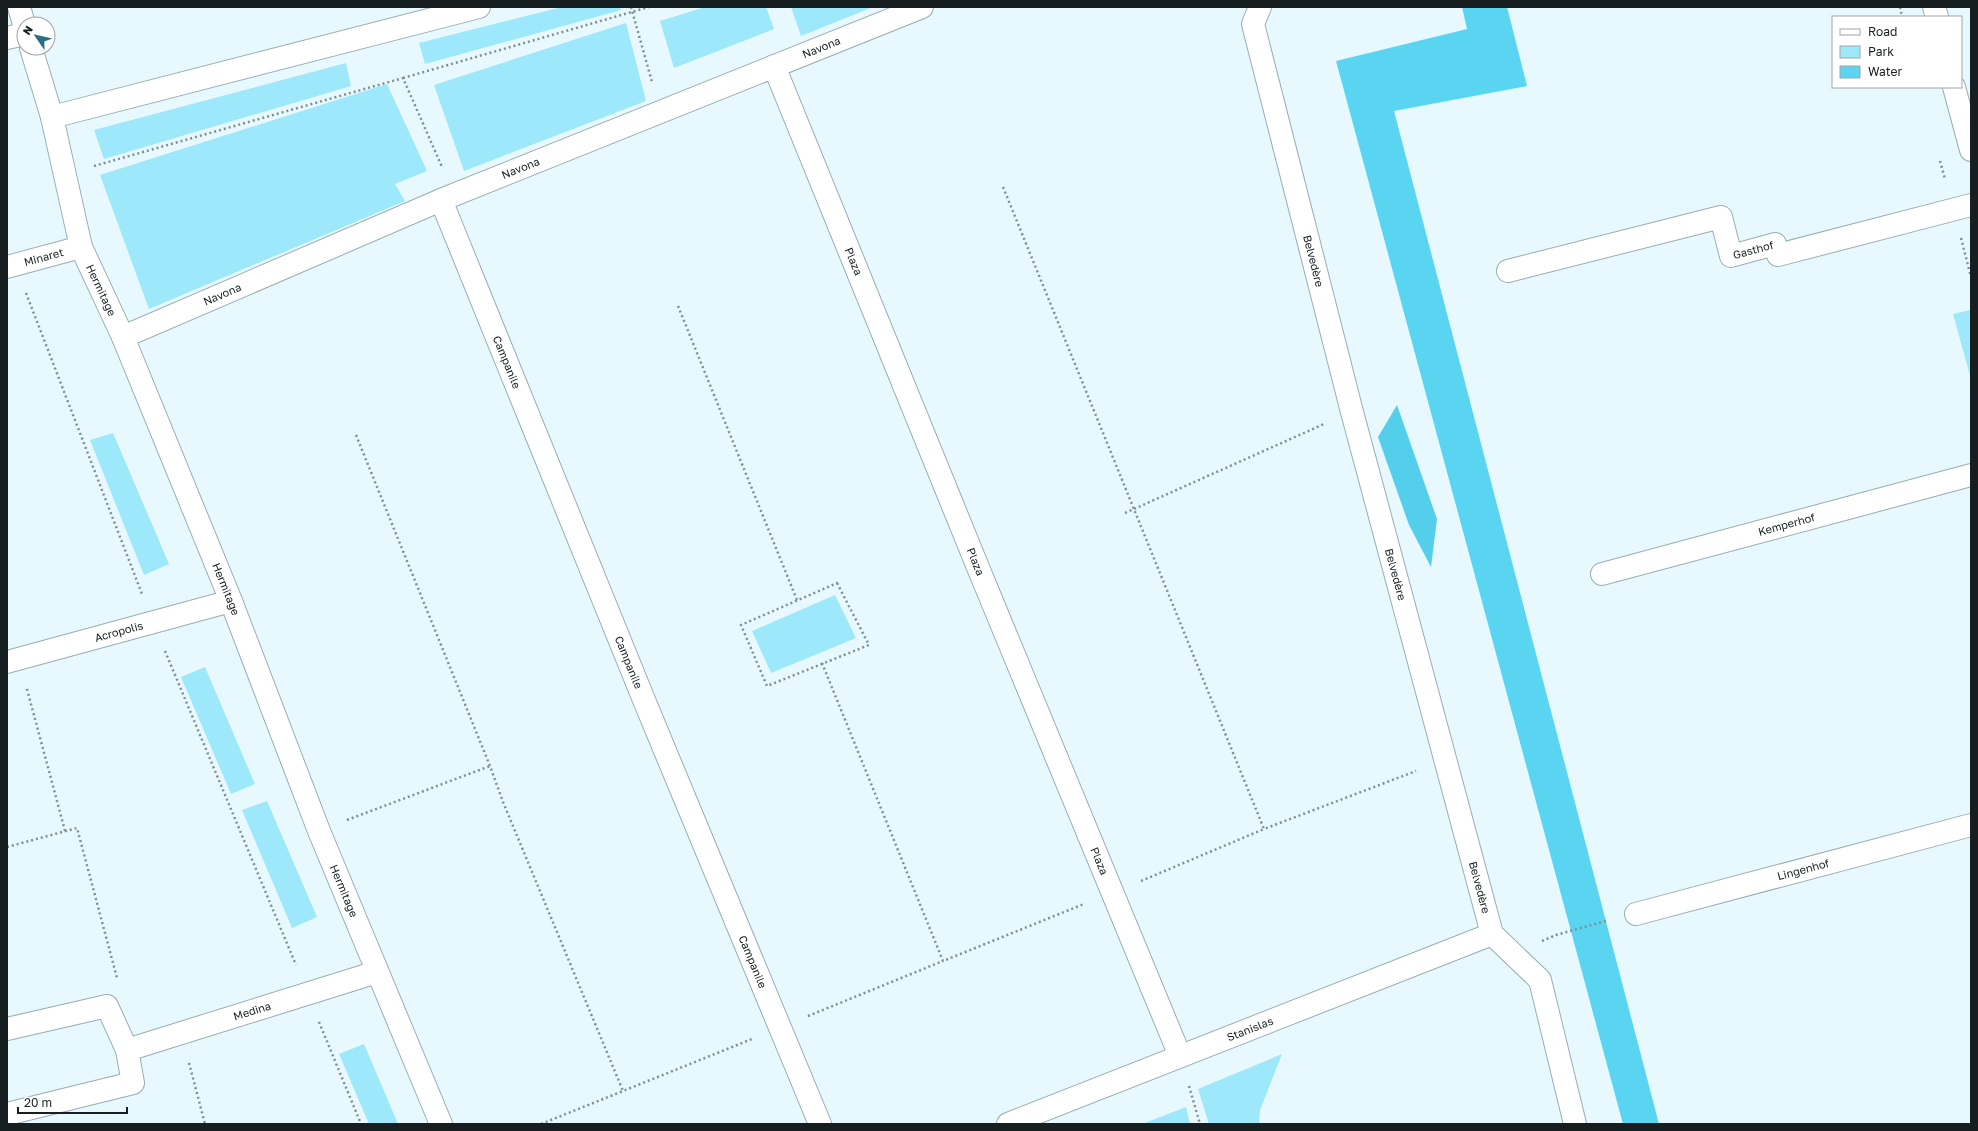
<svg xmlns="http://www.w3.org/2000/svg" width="1978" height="1131" font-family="'Golos Text',sans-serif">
<rect width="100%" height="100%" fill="#e7f9fe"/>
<!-- green -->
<path fill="#9de8fa" d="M 562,7 L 620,7 L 621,10 L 425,64 L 419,43 Z
M 705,7 L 766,7 L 774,29 L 674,68 L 660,21 Z
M 791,7 L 873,7 L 801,36 Z
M 626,23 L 646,101 L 464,171 L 434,85 Z
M 346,63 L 351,86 L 104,159 L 94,130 Z
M 387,84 L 427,171 L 395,184 L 405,201 L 149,309 L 100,175 Z
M 1970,310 L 1971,314 L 1971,379 L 1953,314 Z
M 113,433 L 169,564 L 144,575 L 90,440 Z
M 835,595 L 856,638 L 771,673 L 752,631 Z
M 205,667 L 255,784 L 231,794 L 181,677 Z
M 267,801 L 317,917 L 292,928 L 242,810 Z
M 364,1044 L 398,1124 L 369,1124 L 339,1054 Z
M 1282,1054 L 1260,1110 L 1259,1124 L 1209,1124 L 1198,1089 Z
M 1186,1107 L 1190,1124 L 1142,1124 Z"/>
<!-- forest -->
<path fill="#54cfeb" d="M 1397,405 L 1437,519 L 1431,567 L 1409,525 L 1378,437 Z"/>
<!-- water -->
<path fill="#5ad5f1" d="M 1462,7 L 1507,7 L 1527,86 L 1394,111 L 1659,1124 L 1623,1124 L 1336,61 L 1467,29 Z"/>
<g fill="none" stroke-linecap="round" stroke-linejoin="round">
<!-- minor casing -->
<g stroke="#98adb3" stroke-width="24">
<g id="minor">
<path d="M 19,7 L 24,24"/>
<path id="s1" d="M 1260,7 L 1253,24 L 1352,412 L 1492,934 L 1540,980 L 1575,1124"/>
<path d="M 1934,7 L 1937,17"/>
<path d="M 7,38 L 24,34"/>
<path id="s2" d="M 31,48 L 52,117 L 81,247 L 123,337 L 231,601 L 319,831 L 441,1124"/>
<path id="s3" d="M 774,66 L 977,565 L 1180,1056"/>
<path d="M 1954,87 L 1971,150"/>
<path d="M 52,117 L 479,7"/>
<path id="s4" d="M 441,200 L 644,700 L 820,1124"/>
<path id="s5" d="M 7,267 L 81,247"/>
<path id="s6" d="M 1508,271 L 1721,217 L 1731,256 L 1775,244 L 1778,255 L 1971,205"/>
<path id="s7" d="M 123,337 L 441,200 L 922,7"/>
<path id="s8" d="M 1602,574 L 1971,475"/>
<path id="s9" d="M 7,662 L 231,601"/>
<path id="s10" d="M 1636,914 L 1971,825"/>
<path d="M 7,1029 L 107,1006 L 127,1050 L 133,1083 L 7,1114"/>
<path id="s11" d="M 127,1050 L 377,972"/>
<path id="s12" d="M 1008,1124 L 1492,934"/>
</g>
</g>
<!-- path -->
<path stroke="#818e92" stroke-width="2.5" stroke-dasharray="2 3" stroke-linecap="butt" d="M 631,7 L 652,82
M 1900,7 L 1902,17
M 403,78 L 649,7
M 1940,161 L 1945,179
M 94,166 L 403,78 L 442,167
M 1003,187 L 1264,829 L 1416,771
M 1961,238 L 1971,277
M 26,293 L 142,594
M 678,306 L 797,600
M 356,435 L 490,766 L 503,802 L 623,1091 L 752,1039
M 1125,513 L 1324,424
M 837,583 L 869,645 L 767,686 L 741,625 Z
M 165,651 L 296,965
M 822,663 L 943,961 L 1084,904
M 27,689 L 65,831
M 347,820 L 490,766
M 7,847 L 77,828 L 117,978
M 1141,881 L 1264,829
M 1542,941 L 1556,935 L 1606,921
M 808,1016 L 943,961
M 319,1022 L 361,1124
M 189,1063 L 205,1124
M 1189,1086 L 1200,1124
M 541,1124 L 623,1091"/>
<!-- minor -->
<use href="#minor" stroke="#fff" stroke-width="22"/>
</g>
<g text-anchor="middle" stroke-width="4" stroke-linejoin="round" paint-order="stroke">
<!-- street labels -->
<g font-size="11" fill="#161e20" stroke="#fff">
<text dy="4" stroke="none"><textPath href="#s7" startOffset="756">Navona</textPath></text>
<text dy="4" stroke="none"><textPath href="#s7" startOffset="432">Navona</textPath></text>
<text dy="4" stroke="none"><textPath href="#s6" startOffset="283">Gasthof</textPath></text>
<text dy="4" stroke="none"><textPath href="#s5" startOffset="38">Minaret</textPath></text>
<text dy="4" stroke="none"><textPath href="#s1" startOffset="263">Belvedère</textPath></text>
<text dy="4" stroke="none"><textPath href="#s3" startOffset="211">Plaza</textPath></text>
<text dy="4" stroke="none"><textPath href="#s2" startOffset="253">Hermitage</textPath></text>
<text dy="4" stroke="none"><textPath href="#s7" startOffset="108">Navona</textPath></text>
<text dy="4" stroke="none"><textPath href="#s4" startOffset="175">Campanile</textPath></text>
<text dy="4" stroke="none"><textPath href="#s8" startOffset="191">Kemperhof</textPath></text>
<text dy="4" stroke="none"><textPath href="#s3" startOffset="535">Plaza</textPath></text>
<text dy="4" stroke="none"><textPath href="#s1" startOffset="587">Belvedère</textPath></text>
<text dy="4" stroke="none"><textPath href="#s2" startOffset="577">Hermitage</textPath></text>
<text dy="4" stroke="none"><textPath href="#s9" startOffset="116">Acropolis</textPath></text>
<text dy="4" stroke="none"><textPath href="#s4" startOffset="499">Campanile</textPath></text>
<text dy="4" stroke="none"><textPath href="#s3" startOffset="859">Plaza</textPath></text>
<text dy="4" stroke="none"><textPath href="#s10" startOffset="173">Lingenhof</textPath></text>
<text dy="4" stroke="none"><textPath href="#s1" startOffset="911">Belvedère</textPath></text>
<text dy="4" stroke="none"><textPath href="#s2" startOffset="901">Hermitage</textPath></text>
<text dy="4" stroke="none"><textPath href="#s4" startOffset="823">Campanile</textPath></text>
<text dy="4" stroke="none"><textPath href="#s11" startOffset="131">Medina</textPath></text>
<text dy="4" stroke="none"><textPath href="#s12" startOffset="260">Stanislas</textPath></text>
</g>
</g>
<!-- border -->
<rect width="1978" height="1131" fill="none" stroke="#161e20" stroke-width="16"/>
<!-- legend -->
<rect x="1832" y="16" width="130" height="72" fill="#ffffff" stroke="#a2a5a6"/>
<rect x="1840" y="29" width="20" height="6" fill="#ffffff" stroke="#a2a5a6"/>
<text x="1868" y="36" font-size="12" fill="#161e20">Road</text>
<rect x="1840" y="46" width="20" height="12" fill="#9de8fa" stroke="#a2a5a6"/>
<text x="1868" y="56" font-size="12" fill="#161e20">Park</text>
<rect x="1840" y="66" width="20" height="12" fill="#5ad5f1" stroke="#a2a5a6"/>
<text x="1868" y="76" font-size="12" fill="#161e20">Water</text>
<!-- north arrow -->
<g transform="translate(36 36) rotate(304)"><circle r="19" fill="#ffffff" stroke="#a2a5a6"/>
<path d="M0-3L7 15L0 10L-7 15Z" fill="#2a6f7f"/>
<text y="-6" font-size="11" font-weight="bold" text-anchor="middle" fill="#161e20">N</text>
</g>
<!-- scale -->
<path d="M18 1107v6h109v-6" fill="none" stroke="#161e20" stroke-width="2"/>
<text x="24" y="1107" font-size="12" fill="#161e20" stroke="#ffffff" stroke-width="3" paint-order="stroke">20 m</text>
</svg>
